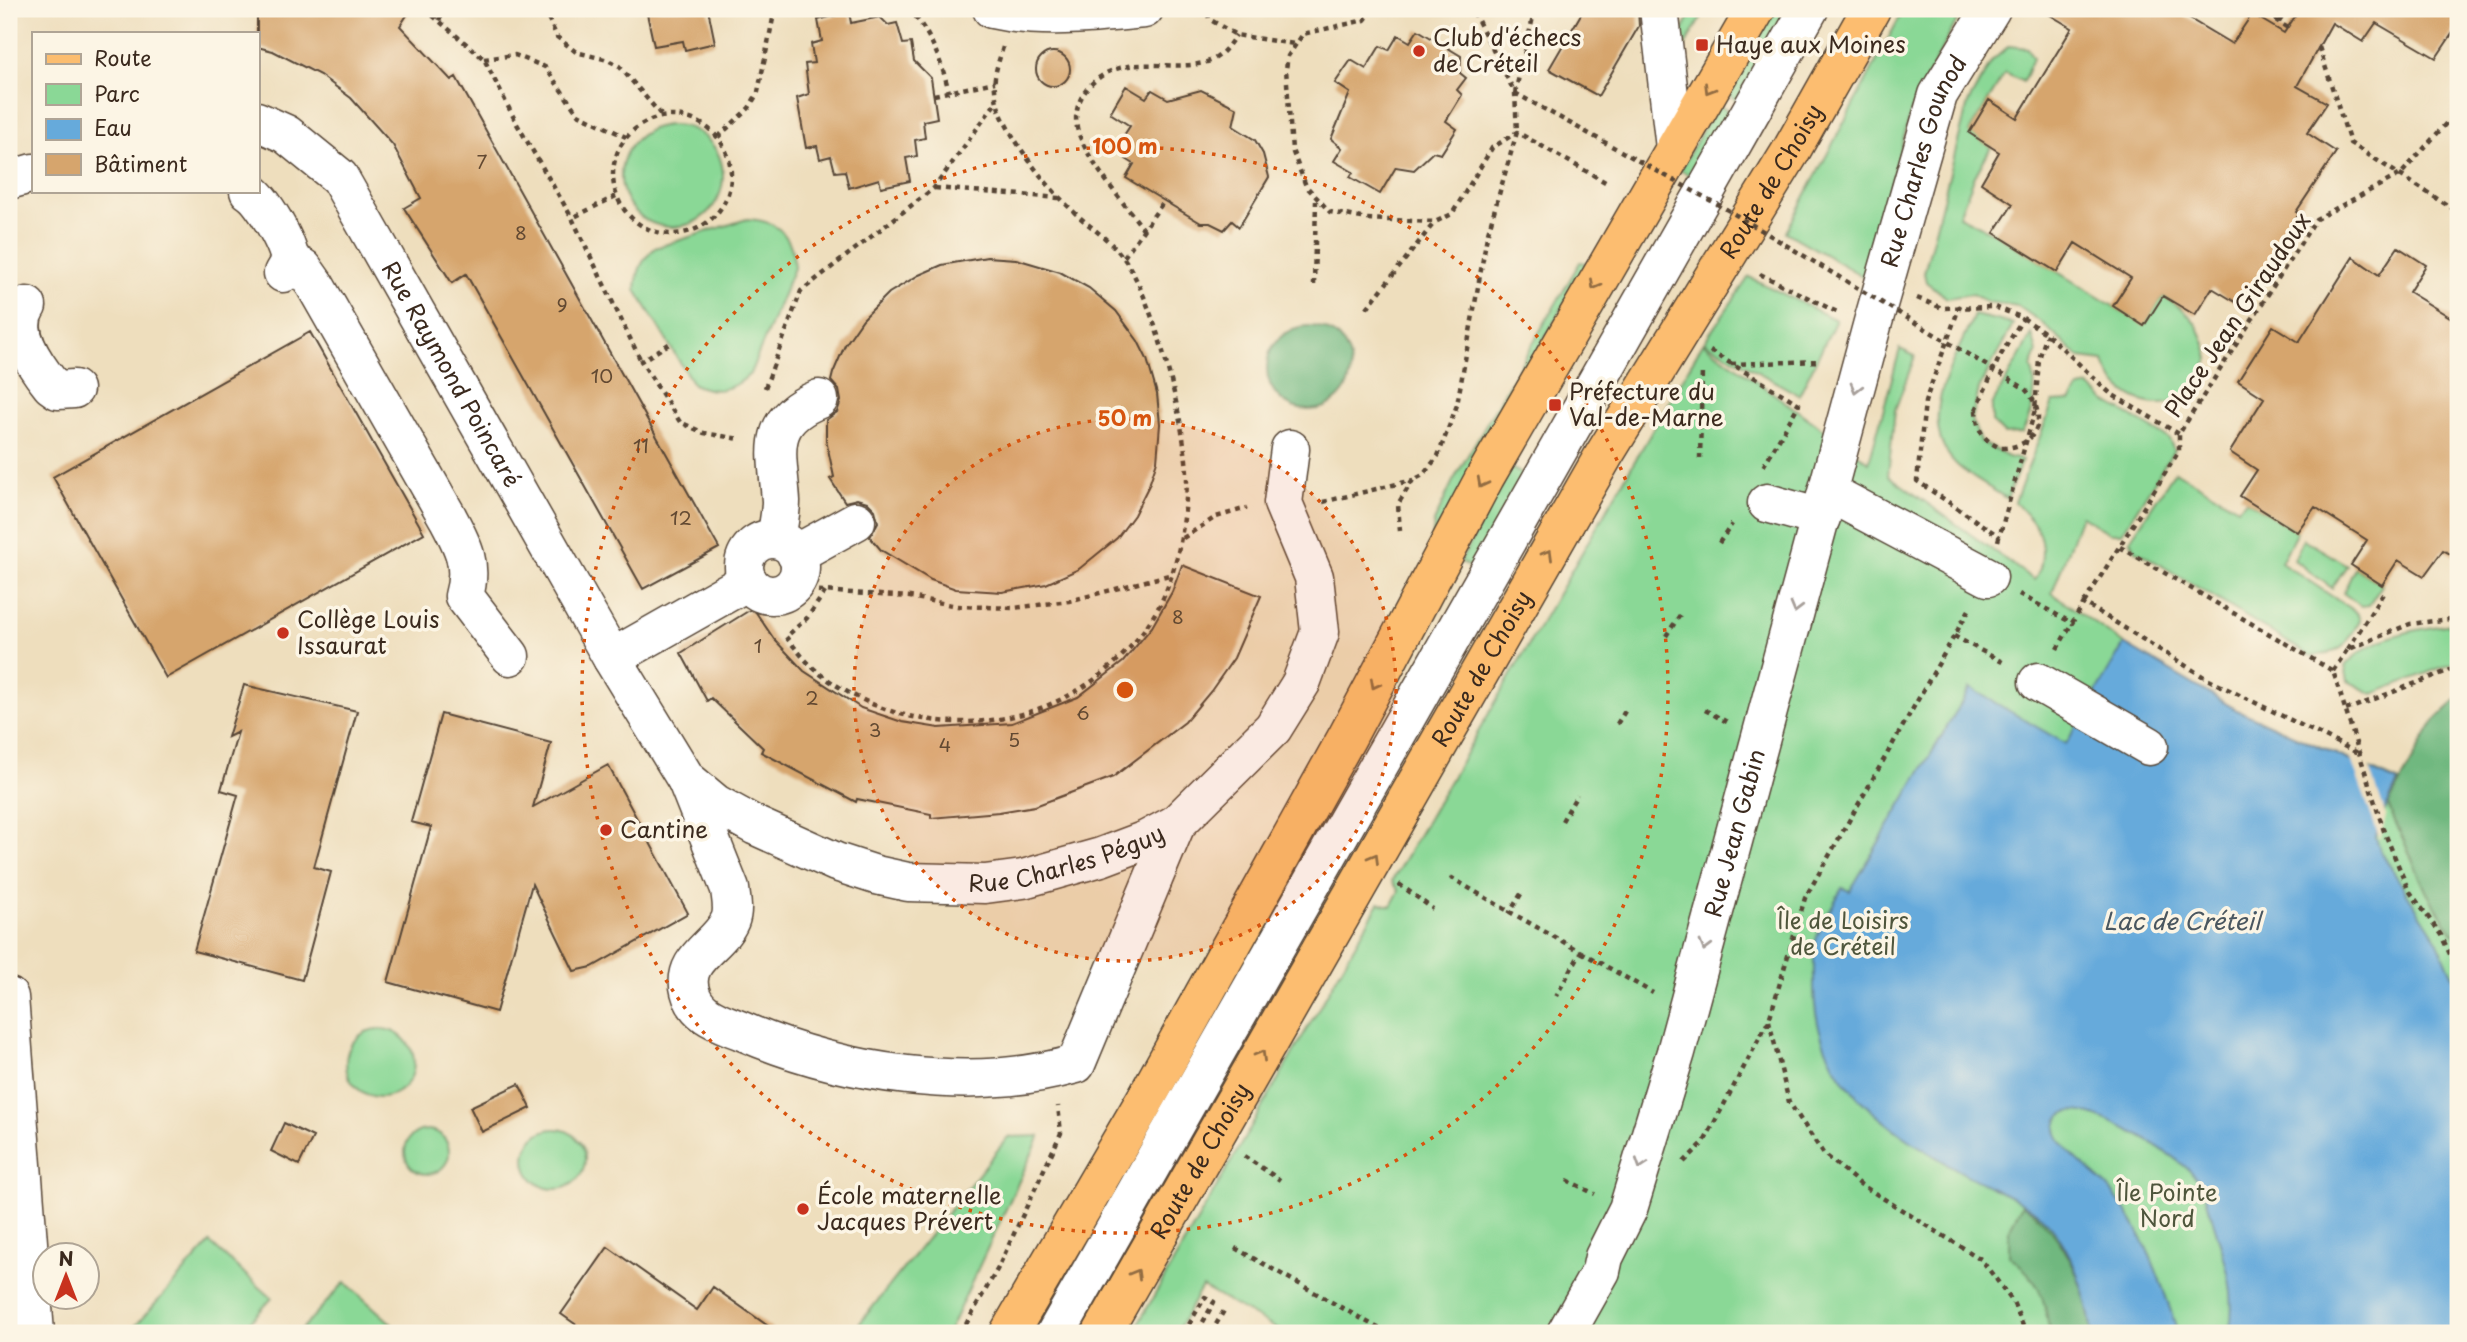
<svg xmlns="http://www.w3.org/2000/svg" width="2467" height="1342" font-family="'Playpen Sans',sans-serif">
<rect width="100%" height="100%" fill="#fcf5e5"/>
<filter id="ink" filterUnits="userSpaceOnUse"><feTurbulence type="fractalNoise" baseFrequency=".0143" numOctaves="2"/><feDisplacementMap in="SourceGraphic" scale="14" xChannelSelector="R" yChannelSelector="G"/><feConvolveMatrix kernelMatrix="1 2 1 2 8 2 1 2 1" color-interpolation-filters="sRGB"/></filter>
<filter id="wash" filterUnits="userSpaceOnUse"><feTurbulence type="fractalNoise" baseFrequency=".00686" numOctaves="4" result="noise"/><feDisplacementMap in="SourceGraphic" scale="28" xChannelSelector="R" yChannelSelector="G"/><feGaussianBlur stdDeviation="1.57" result="paint"/><feColorMatrix in="noise" values="0 0 0 0 0 0 0 0 0 0 0 0 0 0 0 0 0 1.4 0 .05"/><feComposite in="paint" operator="in"/></filter>
<g filter="url(#wash)">
<rect width="100%" height="100%" fill="#eedebd"/>
<!-- green -->
<path fill="#8ad896" stroke="#62815a" stroke-width="2" d="M 1693,9 L 1706,9 L 1681,53 L 1680,38 Z
M 1773,9 L 1789,9 L 1738,101 L 1725,93 Z
M 1904,9 L 1963,9 L 1913,105 L 1864,277 L 1786,232 Z
M 2009,46 L 2027,48 L 2033,58 L 2023,82 L 2005,73 L 1969,132 L 1991,147 L 1974,178 L 1959,216 L 1994,233 L 2144,325 L 2163,296 C 2191,312 2202,326 2209,359 C 2203,370 2197,388 2186,396 C 2154,417 2112,394 2104,361 L 2080,358 L 2042,323 L 2018,306 L 1987,302 L 1972,294 L 1947,298 L 1926,282 L 1924,273 L 1968,103 L 1992,61 Z
M 1717,105 L 1732,113 L 1695,178 L 1680,170 Z
M621 176a51 51 0 1 1 102 0a51 51 0 1 1-102 0Z
M 747,219 C 778,220 794,237 794,268 L 750,374 C 732,391 715,394 693,384 L 636,290 C 637,271 641,261 655,248 Z
M 1580,262 L 1587,263 L 1432,541 L 1434,522 L 1453,481 Z
M 1749,277 L 1836,320 L 1799,395 L 1704,342 Z
M 1974,315 L 2013,324 L 1979,389 L 1972,419 L 1980,442 L 2008,457 L 2022,460 L 2007,499 C 1991,488 1971,478 1957,465 C 1913,422 1955,361 1974,315 Z
M 2032,334 L 2037,352 L 2031,367 C 2039,388 2032,414 2022,433 L 2004,434 L 1992,422 L 1992,405 Z
M 1703,343 L 1869,462 L 1900,349 L 1915,356 L 1895,410 L 1888,475 L 2034,580 C 2044,569 2044,543 2037,529 C 2033,520 2021,510 2015,502 L 2053,402 L 2070,401 L 2080,388 L 2089,386 L 2104,400 L 2169,439 L 2174,450 L 2122,533 L 2110,533 L 2081,516 L 2052,593 L 2124,644 L 2237,710 L 2400,782 L 2388,805 L 2427,893 L 2458,941 L 2458,1333 L 1284,1333 L 1202,1287 L 1176,1333 L 1133,1333 L 1379,903 L 1391,906 L 1399,891 L 1392,881 Z
M 1511,468 L 1524,475 L 1471,568 L 1460,562 Z
M 2175,471 L 2238,508 L 2246,500 L 2297,532 L 2281,562 L 2358,614 L 2360,620 C 2343,648 2346,652 2311,656 L 2136,550 L 2130,540 Z
M 2303,539 L 2347,565 L 2332,588 L 2294,560 Z
M 2355,568 L 2382,585 L 2369,605 L 2361,606 L 2343,593 Z
M 2458,623 L 2458,661 L 2373,694 L 2348,681 L 2345,666 C 2372,635 2419,629 2458,623 Z
M346 1063a34 34 0 1 1 68 0a34 34 0 1 1-68 0Z
M525 1159a30 30 0 1 1 60 0a30 30 0 1 1-60 0Z
M405 1152a22 22 0 1 1 44 0a22 22 0 1 1-44 0Z
M 1040,1136 L 948,1333 L 852,1333 L 1008,1137 Z
M 210,1243 L 272,1298 L 240,1333 L 129,1333 Z
M 345,1282 L 402,1333 L 304,1333 L 301,1330 Z"/>
<!-- forest -->
<path fill="#6fb87f" stroke="#55714e" stroke-width="2" d="M1267 368a42 42 0 1 1 84 0a42 42 0 1 1-84 0Z
M 2458,699 L 2458,941 L 2427,893 L 2388,805 L 2435,720 Z
M 2022,1204 C 2064,1232 2086,1284 2092,1333 L 2049,1333 C 2046,1296 2038,1279 2009,1255 L 2009,1230 Z"/>
<!-- water -->
<path fill="#66aadb" stroke="#506a7c" stroke-width="2" d="M 2124,644 L 2237,710 L 2398,782 L 2380,821 L 2376,837 L 2380,850 L 2401,884 L 2437,940 L 2458,987 L 2458,1333 L 2229,1333 C 2238,1292 2223,1253 2211,1214 C 2208,1205 2206,1193 2201,1184 C 2192,1167 2147,1139 2130,1131 C 2115,1124 2060,1093 2056,1127 C 2054,1145 2095,1173 2107,1186 C 2143,1226 2162,1283 2178,1333 L 2092,1333 C 2087,1296 2071,1243 2042,1217 C 2019,1197 1989,1188 1963,1173 C 1886,1128 1812,1082 1814,983 C 1814,969 1813,954 1816,940 C 1821,923 1834,904 1842,888 L 1850,891 L 1970,688 L 2066,744 Z"/>
<!-- pier -->
<path fill="#eedebd" d="M 2350,757 L 2369,765 L 2386,816 L 2380,840 Z"/>
<g id="blocks">
<!-- building -->
<path fill="#d6a56d" d="M 257,9 L 411,9 L 400,26 L 451,80 L 456,77 L 719,548 L 643,589 L 466,274 L 452,283 L 404,208 L 421,198 L 393,145 L 351,98 L 320,75 L 273,51 L 257,47 Z
M 646,9 L 708,9 L 715,43 L 685,50 L 683,41 L 654,46 Z
M 1584,9 L 1638,9 L 1639,26 L 1598,96 L 1549,69 Z
M 2040,9 L 2173,9 L 2232,44 L 2252,14 L 2284,33 L 2300,9 L 2458,9 L 2458,25 L 2436,58 L 2376,23 L 2363,42 L 2332,23 L 2297,86 L 2327,103 L 2307,133 L 2336,152 L 2296,212 L 2299,214 L 2242,306 L 2212,288 L 2195,315 L 2163,296 L 2144,326 L 2113,306 L 2131,278 L 2075,243 L 2057,272 L 1994,233 L 2013,204 L 1981,183 L 1999,152 L 1969,133 L 1989,100 L 2017,118 L 2072,28 Z
M 849,12 L 851,23 L 880,17 L 888,25 L 897,23 L 903,44 L 911,43 L 914,61 L 931,78 L 937,118 L 923,121 L 925,138 L 915,140 L 917,156 L 906,158 L 910,181 L 881,187 L 879,179 L 849,188 L 845,171 L 835,172 L 831,156 L 820,159 L 817,146 L 806,148 L 797,98 L 809,94 L 805,64 L 814,63 L 811,44 L 822,41 L 818,20 Z
M 1418,30 L 1461,56 L 1460,73 L 1466,78 L 1457,90 L 1462,95 L 1446,121 L 1457,129 L 1441,154 L 1433,152 L 1414,170 L 1396,167 L 1380,194 L 1350,177 L 1353,172 L 1334,161 L 1342,148 L 1331,139 L 1350,93 L 1335,83 L 1351,60 L 1366,69 L 1380,46 L 1389,50 L 1398,35 L 1410,42 Z
M1036 69a17 17 0 1 1 34 0a17 17 0 1 1-34 0Z
M 1126,86 L 1146,98 L 1152,90 L 1168,99 L 1201,90 L 1237,108 L 1233,126 L 1255,140 L 1263,154 L 1269,177 L 1239,227 L 1232,221 L 1224,230 L 1210,223 L 1201,223 L 1126,178 L 1134,164 L 1126,159 L 1130,153 L 1117,146 L 1130,126 L 1110,113 Z
M 2398,247 L 2426,265 L 2409,292 L 2458,322 L 2458,558 L 2443,550 L 2424,576 L 2398,560 L 2382,585 L 2351,565 L 2367,540 L 2315,507 L 2297,532 L 2240,496 L 2257,470 L 2230,452 L 2264,398 L 2238,381 L 2273,326 L 2299,342 L 2353,257 L 2379,275 Z
M 987,257 L 1016,259 L 1060,272 L 1089,288 L 1116,311 L 1138,341 L 1147,359 L 1157,394 L 1160,424 L 1157,461 L 1149,485 L 1134,515 L 1117,538 L 1079,569 L 1046,584 L 1002,592 L 956,589 L 931,580 L 881,550 L 870,537 L 878,522 L 875,510 L 867,502 L 857,499 L 845,502 L 830,479 L 834,477 L 826,440 L 826,420 L 837,412 L 841,401 L 839,390 L 831,381 L 833,373 L 845,345 L 863,319 L 889,293 L 919,275 L 942,265 Z
M 310,332 L 424,533 L 166,678 L 53,477 Z
M 1182,565 L 1261,596 L 1234,658 L 1211,691 L 1185,722 L 1113,777 L 1035,806 L 999,812 L 931,818 L 931,814 L 857,799 L 856,802 L 761,752 L 763,748 L 711,698 L 707,701 L 681,653 L 753,608 L 774,639 L 804,671 L 861,708 L 902,722 L 939,728 L 1012,723 L 1078,697 L 1123,662 L 1152,627 L 1172,592 Z
M 244,685 L 357,711 L 314,867 L 331,872 L 302,980 L 194,951 L 238,795 L 221,790 L 238,732 L 228,737 Z
M 441,714 L 551,743 L 533,807 L 608,765 L 688,913 L 592,967 L 574,971 L 532,884 L 496,1012 L 388,982 L 431,827 L 411,822 Z
M 519,1084 L 531,1108 L 482,1132 L 470,1107 Z
M 284,1123 L 313,1137 L 299,1165 L 271,1151 Z
M 608,1247 L 697,1310 L 713,1287 L 778,1333 L 588,1333 L 561,1314 Z"/>
</g>
</g>
<g filter="url(#ink)">
<use href="#blocks" fill-opacity="0" stroke="#564536" stroke-width="2"/>
<g fill="none" stroke-linecap="round" stroke-linejoin="round">
<!-- minor casing -->
<g stroke="#564536" stroke-width="41">
<g id="minor">
<path d="M 992,9 C 1041,20 1094,14 1144,9"/>
<path d="M 1659,9 L 1675,148"/>
<path id="s1" d="M 257,121 L 286,134 L 339,177 L 612,658 L 686,779 L 716,804 L 756,826 L 836,862 L 876,875 L 908,882 L 985,884 L 1023,879 L 1101,857 L 1146,840 L 1176,824 L 1273,728 L 1301,683 L 1320,632 L 1314,577 L 1283,503 L 1290,449"/>
<path d="M 9,180 L 33,173"/>
<path d="M 249,191 C 264,200 288,244 290,261 L 283,273"/>
<path d="M 290,261 L 303,268 L 315,285 L 448,518 C 463,546 473,564 464,596 L 510,656"/>
<path d="M 27,306 C 10,330 35,365 51,385 L 58,390 L 74,389"/>
<path d="M 1828,492 L 1988,577"/>
<path d="M 1767,503 L 1821,518"/>
<path d="M 776,539 C 778,527 781,513 781,501 C 778,453 764,421 819,399"/>
<circle cx="772" cy="567" r="28"/>
<path d="M 796,554 L 856,521"/>
<path d="M 612,658 L 748,581"/>
<path d="M 2038,682 L 2149,746"/>
<path d="M 687,781 L 730,889 C 731,899 734,910 730,920 C 719,946 681,958 690,991 C 696,1016 720,1022 742,1031 C 841,1074 970,1094 1076,1064 L 1176,824"/>
<path d="M 9,997 L 35,1333"/>
<path d="M 1056,1333 L 1809,9"/>
<path id="s2" d="M 1566,1333 L 1601,1271 L 1604,1257 L 1628,1209 L 1676,1052 L 1873,322 L 1938,95 L 1991,9"/>
</g>
</g>
<!-- major casing -->
<g stroke="#564536" stroke-width="41">
<g id="major">
<path d="M 1009,1333 L 1148,1095 L 1347,737 L 1485,477 L 1756,9"/>
<path id="s3" d="M 1102,1333 L 1604,455 L 1791,151 L 1871,9"/>
</g>
</g>
<!-- path -->
<path stroke="#564536" stroke-width="4.5" stroke-dasharray="5 5" stroke-linecap="butt" d="M 425,9 L 484,59 L 517,124 L 572,218
M 544,9 L 557,37 L 576,52 L 608,60 L 619,66 L 662,116
M 909,9 C 931,34 941,60 949,92
M 1373,9 L 1365,20 L 1303,34 L 1288,56 L 1286,69 L 1292,150 L 1306,186 L 1330,212 L 1367,219 L 1435,222 L 1452,214 L 1492,148 L 1517,132 L 1607,183
M 2258,9 L 2288,28
M 1208,13 L 1209,19 L 1236,35 L 1294,44
M 439,20 L 445,9
M 2279,22 L 2287,9
M 2319,47 L 2350,143 L 2458,212
M 484,59 L 515,55 L 545,67 L 578,114 L 626,137
M 1515,93 L 1535,9
M 934,95 L 995,82
M613 175a59 59 0 1 1 118 0a59 59 0 1 1-118 0Z
M 718,137 L 749,108 L 758,92 L 775,9
M 935,188 L 1059,198
M 616,196 L 572,218 L 641,361
M 1144,230 C 1124,203 1093,168 1080,137 C 1067,107 1088,77 1119,68 C 1148,60 1181,71 1210,61 C 1222,56 1228,46 1236,35
M 1124,257 L 1164,201
M 1760,274 L 1837,312
M 1314,285 L 1316,201
M 1917,298 L 1942,308 L 1995,307 L 2023,318 L 2047,334 L 2111,394 L 2179,434
M 1960,305 L 1925,402 L 1917,481 L 2000,537
M 1367,308 L 1434,223
M 669,344 L 641,361 L 680,422 L 704,433 L 740,439
M 1710,351 L 1799,404 L 1763,467
M 1731,364 L 1820,361
M 765,388 L 801,291 L 934,188 L 997,101
M 1976,410 L 1999,358 L 2023,318
M 1700,459 L 1702,370
M 1323,502 L 1413,480
M 1400,531 L 1398,504 L 1413,480 L 1423,475 L 1438,456 L 1457,405 L 1487,236 L 1517,132 L 1515,93 L 1472,9
M 1183,538 L 1216,517 L 1247,508
M 1998,541 L 2035,410 L 2039,359 L 2047,334
M 1719,543 L 1732,524
M 2120,547 L 2333,671 L 2384,831 L 2408,889 L 2441,935 L 2458,971
M 808,590 L 910,597 L 957,606 L 1014,608 L 1069,601 L 1169,575
M 825,592 L 807,618 L 786,637 C 797,650 809,666 823,676 C 932,757 1088,729 1157,610 C 1177,575 1186,520 1187,480 C 1188,431 1153,294 1122,256 C 1109,239 1090,227 1075,213 C 1051,190 1032,167 1014,138 C 1005,123 996,108 995,89 C 993,75 999,61 1003,47
M 2019,594 L 2072,623 L 2084,603 L 2209,680 L 2360,754
M 2084,603 L 2179,451 L 2179,434 L 2316,219 L 2401,174 L 2458,110
M 1666,636 L 1680,615
M 1954,636 L 2006,664
M 2057,649 L 2072,623
M 2348,649 L 2384,592
M 2333,671 L 2347,650 L 2410,624 L 2458,618
M 1705,710 L 1727,722
M 2346,710 L 2458,667
M 1617,724 L 1627,708
M 1562,821 L 1577,795
M 1450,877 L 1510,912
M 1399,884 L 1433,909
M 1521,894 L 1510,912 L 1581,952 L 1556,996
M 1581,952 L 1653,993
M 1769,1021 L 1789,1102 L 1823,1153 L 1860,1184 L 1981,1259 L 2013,1302 L 2026,1333
M 1244,1156 L 1280,1180
M 1684,1162 L 1704,1142 L 1769,1020 L 1805,898 L 1969,610
M 1567,1180 L 1595,1194
M 1235,1248 L 1387,1333
M 961,1333 L 998,1268 L 1061,1133 L 1058,1106
M 1184,1333 L 1205,1297 L 1214,1302 L 1197,1333
M 1211,1333 L 1225,1309"/>
<!-- minor -->
<use href="#minor" stroke="#fff" stroke-width="38"/>
<!-- major -->
<use href="#major" stroke="#fcbd6f" stroke-width="38"/>
<!-- path-bridge -->
<path stroke="#564536" stroke-width="4.5" stroke-dasharray="5 5" stroke-linecap="butt" d="M 1515,93 L 1726,209 L 2024,388 C 2049,413 2040,448 2001,448 C 1983,441 1977,430 1976,410"/>
</g>
<!-- one-way arrows -->
<defs><path id="oneway-chevron" d="M-2-3.5L2.5 0L-2 3.5" fill="none" stroke-width="1.6" stroke-linecap="round" stroke-linejoin="round" transform="scale(1.75)"/></defs>
<g stroke="#926c42">
<use href="#oneway-chevron" transform="translate(1709 89) rotate(121)"/>
<use href="#oneway-chevron" transform="translate(1595 285) rotate(120)"/>
<use href="#oneway-chevron" transform="translate(1482 483) rotate(118)"/>
<use href="#oneway-chevron" transform="translate(1548 554) rotate(-60)"/>
<use href="#oneway-chevron" transform="translate(1375 684) rotate(118)"/>
<use href="#oneway-chevron" transform="translate(1374 858) rotate(-60)"/>
<use href="#oneway-chevron" transform="translate(1261 1055) rotate(-60)"/>
<use href="#oneway-chevron" transform="translate(1136 1274) rotate(-60)"/>
</g>
<g stroke="#a79f9a">
<use href="#oneway-chevron" transform="translate(1856 388) rotate(105)"/>
<use href="#oneway-chevron" transform="translate(1796 608) rotate(105)"/>
<use href="#oneway-chevron" transform="translate(1705 946) rotate(105)"/>
<use href="#oneway-chevron" transform="translate(1641 1164) rotate(108)"/>
</g>
</g>
<!-- distance rings -->
<circle cx="1125" cy="690" r="271" fill="#d7540e" fill-opacity=".12"/>
<g fill="none" stroke="#d7540e" stroke-width="3.5" stroke-dasharray="3.5 7">
<circle cx="1125" cy="690" r="271"/>
<circle cx="1125" cy="690" r="543"/>
</g>
<!-- markers -->
<g fill="#c8321e" stroke="#fcf5e5" stroke-width="2.5">
<rect x="1695" y="38" width="14" height="14" rx="3.5"/>
<circle cx="1419" cy="51" r="7"/>
<rect x="1548" y="398" width="14" height="14" rx="3.5"/>
<circle cx="283" cy="633" r="7"/>
<circle cx="606" cy="830" r="7"/>
<circle cx="803" cy="1209" r="7"/>
</g>
<g text-anchor="middle" stroke-width="7" stroke-linejoin="round" paint-order="stroke">
<!-- number labels -->
<g font-size="19" fill="#624932">
<text x="482" y="169">7</text>
<text x="521" y="240">8</text>
<text x="562" y="312">9</text>
<text x="602" y="383">10</text>
<text x="641" y="453">11</text>
<text x="681" y="525">12</text>
<text x="1178" y="624">8</text>
<text x="758" y="653">1</text>
<text x="812" y="705">2</text>
<text x="1083" y="720">6</text>
<text x="875" y="737">3</text>
<text x="1014" y="747">5</text>
<text x="945" y="752">4</text>
</g>
<!-- poi labels -->
<g font-size="23" fill="#3b2a1e" stroke="#fcf5e5" text-anchor="start">
<text x="1433" y="46">Club d'échecs<tspan x="1433" dy="26">de Créteil</tspan></text>
<text x="1716" y="53">Haye aux Moines</text>
<text x="1569" y="400">Préfecture du<tspan x="1569" dy="26">Val-de-Marne</tspan></text>
<text x="297" y="628">Collège Louis<tspan x="297" dy="26">Issaurat</tspan></text>
<text x="620" y="838">Cantine</text>
<text x="817" y="1204">École maternelle<tspan x="817" dy="26">Jacques Prévert</tspan></text>
</g>
<!-- street labels -->
<g font-size="23" fill="#3b2a1e" stroke="#fcf5e5">
<text dy="8" stroke="none"><textPath href="#s2" startOffset="1228">Rue Charles Gounod</textPath></text>
<text dy="8" stroke="none"><textPath href="#s3" startOffset="1332">Route de Choisy</textPath></text>
<text transform="translate(2238 315) rotate(-56)" y="8">Place Jean Giraudoux</text>
<text dy="8" stroke="none"><textPath href="#s1" startOffset="327">Rue Raymond Poincaré</textPath></text>
<text dy="8" stroke="none"><textPath href="#s3" startOffset="765">Route de Choisy</textPath></text>
<text dy="8" stroke="none"><textPath href="#s2" startOffset="530">Rue Jean Gabin</textPath></text>
<text dy="8" stroke="none"><textPath href="#s1" startOffset="1204">Rue Charles Péguy</textPath></text>
<text dy="8" stroke="none"><textPath href="#s3" startOffset="198">Route de Choisy</textPath></text>
</g>
<!-- park labels -->
<g font-size="23" fill="#4f563c" stroke="#fcf5e5">
<text x="1843" y="929">Île de Loisirs<tspan x="1843" dy="26">de Créteil</tspan></text>
<text x="2167" y="1201">Île Pointe<tspan x="2167" dy="26">Nord</tspan></text>
</g>
<!-- water labels -->
<g font-size="24" font-style="italic" fill="#4a5760" stroke="#fcf5e5">
<text x="2182" y="930">Lac de Créteil</text>
</g>
</g>
<circle cx="1125" cy="690" r="10" fill="#d7540e" stroke="#fcf5e5" stroke-width="3.5"/>
<g font-size="21" text-anchor="middle" font-weight="bold" fill="#d7540e" stroke="#fcf5e5" stroke-width="7" stroke-linejoin="round" paint-order="stroke">
<text x="1125" y="154">100 m</text>
<text x="1125" y="426">50 m</text>
</g>
<!-- margin -->
<rect width="2467" height="1342" fill="none" stroke="#fcf5e5" stroke-width="35"/>
<!-- legend -->
<rect x="32" y="32" width="228" height="161" fill="#fcf5e5" stroke="#afa495" stroke-width="2"/>
<rect x="46" y="54" width="35" height="10" fill="#fcbd6f" stroke="#afa495" stroke-width="2"/>
<text x="94" y="66" font-size="21" fill="#3b2a1e">Route</text>
<rect x="46" y="84" width="35" height="21" fill="#8ad896" stroke="#afa495" stroke-width="2"/>
<text x="94" y="102" font-size="21" fill="#3b2a1e">Parc</text>
<rect x="46" y="119" width="35" height="21" fill="#66aadb" stroke="#afa495" stroke-width="2"/>
<text x="94" y="136" font-size="21" fill="#3b2a1e">Eau</text>
<rect x="46" y="154" width="35" height="21" fill="#d6a56d" stroke="#afa495" stroke-width="2"/>
<text x="94" y="172" font-size="21" fill="#3b2a1e">Bâtiment</text>
<!-- north arrow -->
<g transform="translate(66 1276)"><circle r="33" fill="#fcf5e5" stroke="#afa495" stroke-width="2"/>
<path d="M0-5L12 26L0 18L-12 26Z" fill="#c8321e"/>
<text y="-10" font-size="19" font-weight="bold" text-anchor="middle" fill="#3b2a1e">N</text>
</g>
</svg>
